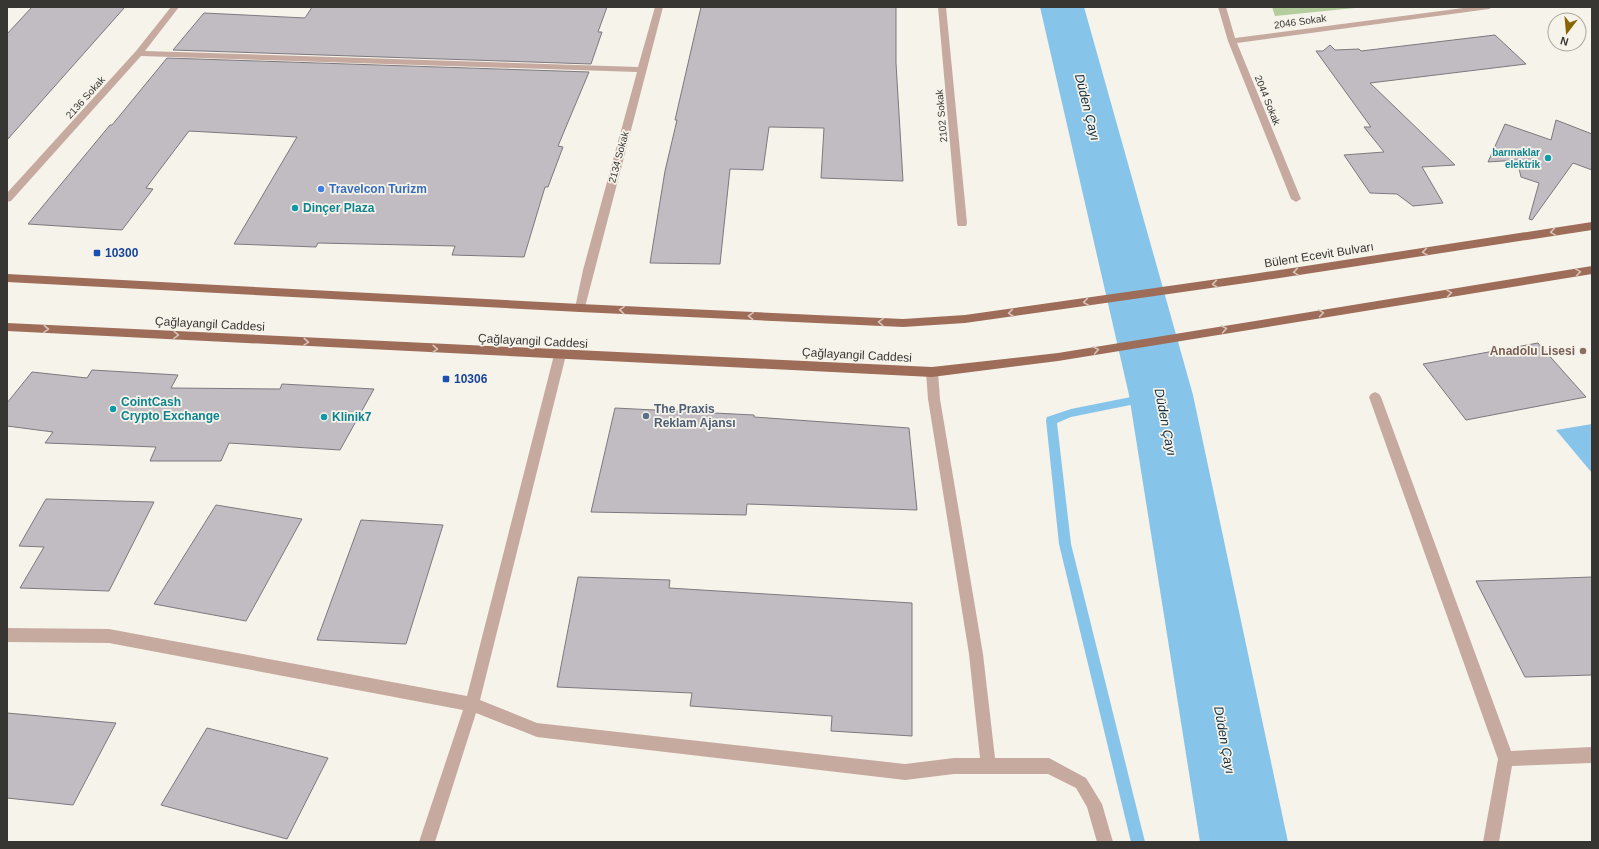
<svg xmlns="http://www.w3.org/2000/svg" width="1599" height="849" font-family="Arial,sans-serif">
<rect width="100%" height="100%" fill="#f6f3eb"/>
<!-- green -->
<path fill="#b4cd9c" d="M 1272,7 L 1365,7 L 1275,16 Z"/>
<!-- water -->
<path fill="#87c4e9" d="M 1592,424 L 1592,473 L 1556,430 Z"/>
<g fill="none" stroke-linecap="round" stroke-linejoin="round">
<!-- stream -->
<path fill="#87c4e9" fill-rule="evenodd" d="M 1161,391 L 1165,392 L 1166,395 L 1165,398 L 1071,417 L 1057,423 L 1071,544 L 1145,842 L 1131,842 L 1059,544 L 1046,420 L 1047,417 L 1071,409 Z"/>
<!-- river -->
<path fill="#87c4e9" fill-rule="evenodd" d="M 1040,7 L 1084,7 L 1193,395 L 1288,842 L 1200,842 L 1129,395 Z"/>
</g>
<!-- building -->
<path fill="#c1bcc2" stroke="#7d787e" d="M 32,7 L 125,7 L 7,140 L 7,34 Z
M 312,7 L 607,7 L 598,32 L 602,32 L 591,64 L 173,50 L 204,13 L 305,18 Z
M 701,7 L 896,7 L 896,63 L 903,181 L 821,178 L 824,128 L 769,127 L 763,170 L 730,169 L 720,264 L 650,263 L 665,171 L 677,120 L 675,120 Z
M 1495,35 L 1526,64 L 1370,83 L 1455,165 L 1422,167 L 1443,203 L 1413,206 L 1397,194 L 1370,193 L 1344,155 L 1384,152 L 1364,127 L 1371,127 L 1316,51 L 1323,51 L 1330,45 L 1335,50 L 1359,49 L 1361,51 Z
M 167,58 L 589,72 L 558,146 L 563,147 L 548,187 L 545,187 L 524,257 L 452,255 L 455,246 L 318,243 L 316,247 L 234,244 L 297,137 L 189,131 L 146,188 L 153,189 L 122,230 L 28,224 L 110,125 L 112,125 Z
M 1556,120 L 1592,134 L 1592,170 L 1573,163 L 1532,220 L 1529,219 L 1539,183 L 1521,177 L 1517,160 L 1488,162 L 1505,124 L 1551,140 Z
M 1538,343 L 1586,397 L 1466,420 L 1423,364 Z
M 92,370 L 178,375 L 171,388 L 280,389 L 282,384 L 374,389 L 340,450 L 229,443 L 221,461 L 150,461 L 156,447 L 45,443 L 53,432 L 7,426 L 7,403 L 32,372 L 87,378 Z
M 615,408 L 754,415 L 754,417 L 909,428 L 917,510 L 747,504 L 746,515 L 591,512 Z
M 46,499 L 154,502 L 109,591 L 20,588 L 44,547 L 19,546 Z
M 216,505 L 302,519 L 246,621 L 154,604 Z
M 361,520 L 443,525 L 406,644 L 317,640 Z
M 578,577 L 670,580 L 669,588 L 912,603 L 912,736 L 831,731 L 832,716 L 690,706 L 692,693 L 557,687 Z
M 1592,577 L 1592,675 L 1525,677 L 1476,581 Z
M 7,713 L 116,723 L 73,805 L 7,798 Z
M 207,728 L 328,758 L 287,839 L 161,805 Z"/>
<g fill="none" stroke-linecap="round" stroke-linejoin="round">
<!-- minor -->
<path fill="#c7aa9f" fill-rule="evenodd" d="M 171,7 L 179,7 L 145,51 L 638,67 L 655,7 L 663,7 L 584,311 L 580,312 L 576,311 L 575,308 L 583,270 L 637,72 L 141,56 L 11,201 L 7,202 L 7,193 L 136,51 Z
M 938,7 L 946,7 L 967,223 L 966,226 L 958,226 L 957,223 Z
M 1218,7 L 1226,7 L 1235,38 L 1471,7 L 1493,7 L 1489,9 L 1237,43 L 1301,199 L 1296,202 L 1291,199 L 1228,41 Z
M 560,351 L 564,352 L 566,355 L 480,700 L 537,723 L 905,764 L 954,758 L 980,758 L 969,654 L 928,399 L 926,372 L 928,369 L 932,367 L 936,369 L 938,372 L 940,399 L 983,654 L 995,758 L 1049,758 L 1086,778 L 1102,804 L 1113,842 L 1097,842 L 1087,807 L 1076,788 L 1048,774 L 954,774 L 905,780 L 537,737 L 476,713 L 435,842 L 419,842 L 463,710 L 109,643 L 7,642 L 7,628 L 109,629 L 467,696 L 554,355 L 556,352 Z
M 1375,392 L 1379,394 L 1381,397 L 1511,751 L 1592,747 L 1592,763 L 1512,766 L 1499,842 L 1483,842 L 1498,759 L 1369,397 L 1371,394 Z"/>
<!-- major -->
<path fill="#9e6d59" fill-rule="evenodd" d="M 1592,222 L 1592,230 L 1253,282 L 965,323 L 903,327 L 580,312 L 7,282 L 7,274 L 580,304 L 903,319 L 965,315 L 1253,274 Z
M 1592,266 L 1592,274 L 1058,361 L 932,377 L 7,331 L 7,323 L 932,367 L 1058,353 Z"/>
</g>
<!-- one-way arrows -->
<defs><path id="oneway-chevron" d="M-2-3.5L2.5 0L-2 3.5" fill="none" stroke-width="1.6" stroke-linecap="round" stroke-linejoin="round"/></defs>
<g stroke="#d7c4b8">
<use href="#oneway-chevron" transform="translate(1553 232) rotate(171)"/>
<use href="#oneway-chevron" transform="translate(1425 252) rotate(171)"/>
<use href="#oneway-chevron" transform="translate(1296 272) rotate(171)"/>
<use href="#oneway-chevron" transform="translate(1578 272) rotate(-9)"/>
<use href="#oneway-chevron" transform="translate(1215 284) rotate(172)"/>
<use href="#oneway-chevron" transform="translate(1449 293) rotate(-9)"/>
<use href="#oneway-chevron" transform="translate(1086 302) rotate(172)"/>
<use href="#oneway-chevron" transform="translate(622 310) rotate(-177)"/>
<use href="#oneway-chevron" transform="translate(1011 313) rotate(172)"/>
<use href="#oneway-chevron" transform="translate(1321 313) rotate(-9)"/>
<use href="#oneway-chevron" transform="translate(751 316) rotate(-177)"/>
<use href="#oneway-chevron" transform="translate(881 322) rotate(-177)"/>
<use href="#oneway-chevron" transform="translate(46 329) rotate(3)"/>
<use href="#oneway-chevron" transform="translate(1224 329) rotate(-10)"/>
<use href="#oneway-chevron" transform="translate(176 335) rotate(3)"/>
<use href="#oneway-chevron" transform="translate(306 342) rotate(3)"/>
<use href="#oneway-chevron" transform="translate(435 349) rotate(3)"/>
<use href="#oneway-chevron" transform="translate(1096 350) rotate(-10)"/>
</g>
<!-- markers -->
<g fill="#0f9aa8" stroke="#f6f3eb" stroke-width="1.5">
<circle cx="1548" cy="158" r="4"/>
<circle cx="295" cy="208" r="4"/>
<circle cx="113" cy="409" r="4"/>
<circle cx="324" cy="417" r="4"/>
</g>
<circle fill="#3f7fe0" stroke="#f6f3eb" stroke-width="1.5" cx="321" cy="189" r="4"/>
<g fill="#1a4fb4" stroke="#f6f3eb" stroke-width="1.5">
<rect x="93" y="249" width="8" height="8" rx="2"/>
<rect x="442" y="375" width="8" height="8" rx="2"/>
</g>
<circle fill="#8d6e63" stroke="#f6f3eb" stroke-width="1.5" cx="1583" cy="351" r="4"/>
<circle fill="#5c6f8a" stroke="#f6f3eb" stroke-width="1.5" cx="646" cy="416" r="4"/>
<g text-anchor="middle" stroke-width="3.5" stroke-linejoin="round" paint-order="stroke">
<!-- far-street labels -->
<g font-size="10" fill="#373633" stroke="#f6f3eb">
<text transform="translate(1300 21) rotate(-8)" y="4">2046 Sokak</text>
<text transform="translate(85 97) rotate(-48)" y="4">2136 Sokak</text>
<text transform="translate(1268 100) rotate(68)" y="4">2044 Sokak</text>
<text transform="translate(941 116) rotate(-95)" y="4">2102 Sokak</text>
<text transform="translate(618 157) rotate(-75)" y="4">2134 Sokak</text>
</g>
<!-- far-culture labels -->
<g font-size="10" font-weight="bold" fill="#0d838f" stroke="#f6f3eb" text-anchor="end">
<text x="1540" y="156">barınaklar<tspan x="1540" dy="12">elektrik</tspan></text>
</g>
<!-- shop labels -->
<g font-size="12" font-weight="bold" fill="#366cbe" stroke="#f6f3eb" text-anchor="start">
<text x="329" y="193">Travelcon Turizm</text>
</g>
<!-- culture labels -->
<g font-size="12" font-weight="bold" fill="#0d838f" stroke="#f6f3eb" text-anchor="start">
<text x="303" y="212">Dinçer Plaza</text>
<text x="121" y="406">CointCash<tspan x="121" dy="14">Crypto Exchange</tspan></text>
<text x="332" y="421">Klinik7</text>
</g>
<!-- transit labels -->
<g font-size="12" font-weight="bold" fill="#164399" stroke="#f6f3eb" text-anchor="start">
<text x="105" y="257">10300</text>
<text x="454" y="383">10306</text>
</g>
<!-- street labels -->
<g font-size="12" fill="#373633" stroke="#f6f3eb">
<text transform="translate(1319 255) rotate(-9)" y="4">Bülent Ecevit Bulvarı</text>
<text transform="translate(210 324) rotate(3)" y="4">Çağlayangil Caddesi</text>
<text transform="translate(533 341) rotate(3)" y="4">Çağlayangil Caddesi</text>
<text transform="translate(857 355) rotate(3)" y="4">Çağlayangil Caddesi</text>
</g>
<!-- education labels -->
<g font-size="12" font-weight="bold" fill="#785e54" stroke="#f6f3eb" text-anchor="end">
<text x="1575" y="355">Anadolu Lisesi</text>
</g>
<!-- service labels -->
<g font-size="12" font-weight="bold" fill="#4e5e75" stroke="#f6f3eb" text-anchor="start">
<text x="654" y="413">The Praxis<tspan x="654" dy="14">Reklam Ajansı</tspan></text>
</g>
<!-- water labels -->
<g font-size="13" font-style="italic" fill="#122e3e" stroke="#f6f3eb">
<text transform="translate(1088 107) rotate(76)" y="5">Düden Çayı</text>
<text transform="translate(1166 422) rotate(79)" y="5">Düden Çayı</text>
<text transform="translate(1225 740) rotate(80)" y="5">Düden Çayı</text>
</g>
</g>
<!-- border -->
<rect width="1599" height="849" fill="none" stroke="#373633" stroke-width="16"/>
<!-- north arrow -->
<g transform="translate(1567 32) rotate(196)"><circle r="19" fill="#f6f3eb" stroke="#aaa7a1"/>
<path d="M0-3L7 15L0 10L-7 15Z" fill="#896401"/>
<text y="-6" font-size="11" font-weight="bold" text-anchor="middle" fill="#373633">N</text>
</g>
</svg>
